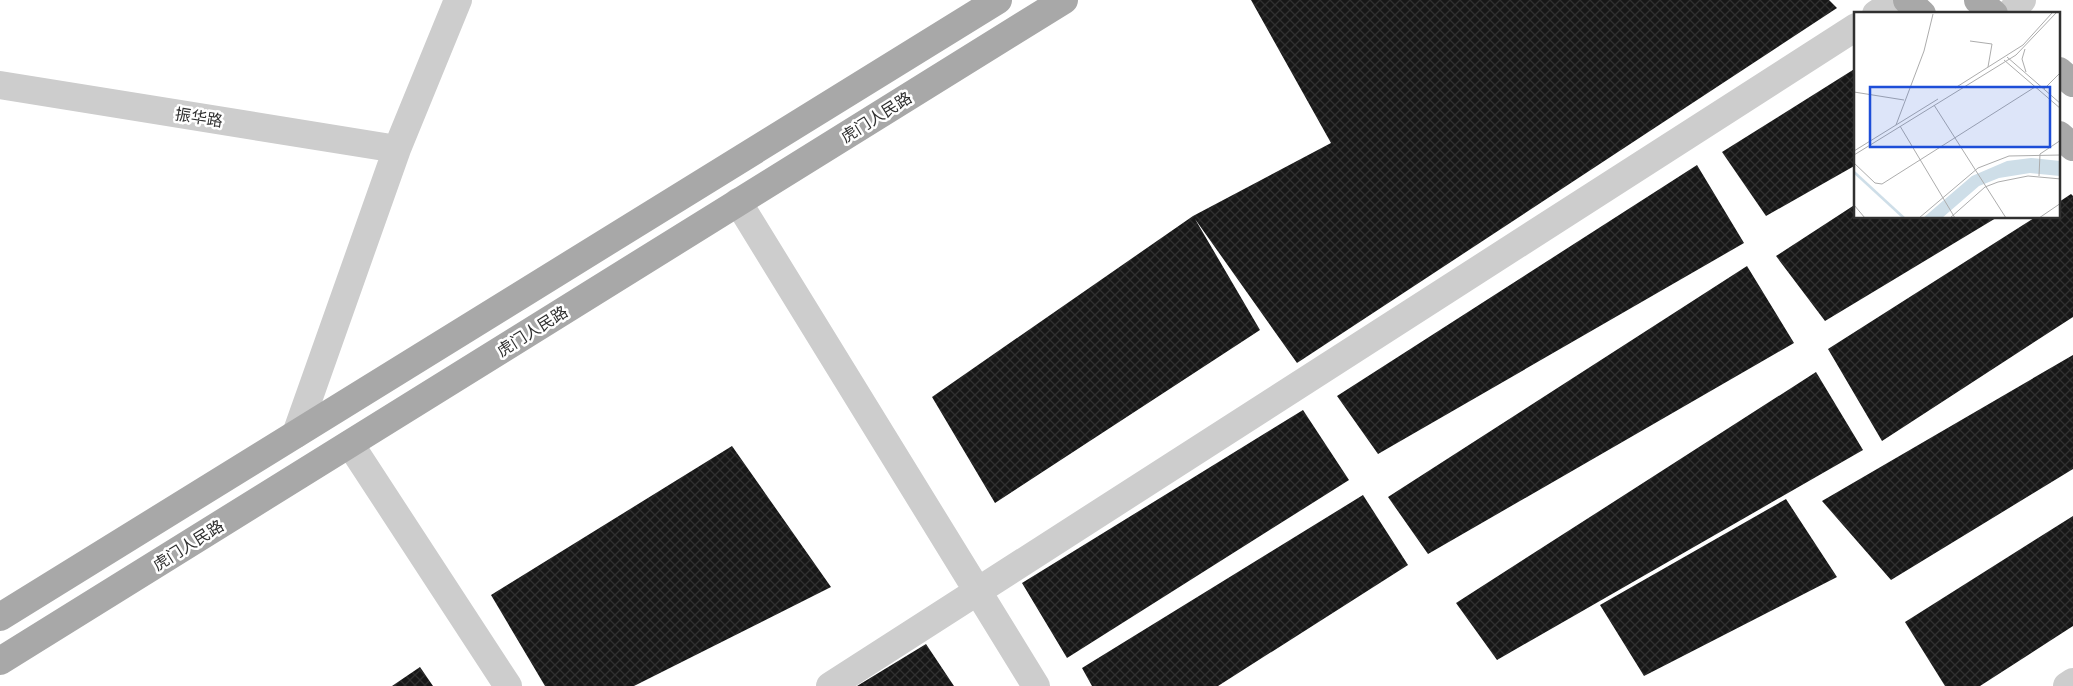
<svg xmlns="http://www.w3.org/2000/svg" width="2073" height="686" font-family="'Space Grotesk','Noto Sans SC',sans-serif">
<defs>
<pattern id="building-cross-hatch" width="8" height="8" patternUnits="userSpaceOnUse" patternTransform="scale(1.25)"><rect width="8" height="8" fill="#171717"/><path d="M0 0l8 8M0 8l8-8" fill="none" stroke="#303030"/></pattern>
</defs>
<rect width="100%" height="100%" fill="#fff"/>
<!-- building -->
<path fill="url(#building-cross-hatch)" d="M 1251,0 L 1829,0 L 1837,8 L 1297,363 L 1195,219 L 1260,330 L 995,503 L 932,397 L 1193,216 L 1331,143 Z
M 1856,68 L 1856,165 L 1766,216 L 1722,152 Z
M 1697,165 L 1744,243 L 1378,454 L 1337,396 Z
M 2071,194 L 2073,196 L 2073,317 L 1882,441 L 1828,349 L 2034,218 L 2059,218 L 2059,202 Z
M 1856,204 L 1856,218 L 1996,218 L 1825,321 L 1776,256 Z
M 1747,266 L 1794,343 L 1428,554 L 1388,497 Z
M 2073,355 L 2073,469 L 1891,580 L 1822,501 Z
M 1816,372 L 1863,450 L 1497,660 L 1456,603 Z
M 1303,410 L 1349,480 L 1067,658 L 1022,583 Z
M 732,446 L 831,587 L 634,686 L 545,686 L 491,595 Z
M 1363,495 L 1408,565 L 1218,686 L 1092,686 L 1082,668 Z
M 1786,499 L 1837,577 L 1644,676 L 1600,605 Z
M 2073,516 L 2073,626 L 1980,686 L 1945,686 L 1905,622 Z
M 926,644 L 954,686 L 857,686 Z
M 420,667 L 433,686 L 392,686 Z"/>
<g fill="none" stroke-linecap="round" stroke-linejoin="round">
<!-- minor -->
<path stroke="#cdcdcd" stroke-width="28" d="M 1876,14 L 1898,0
M 2009,14 L 2022,0
M 0,85 L 397,149
M 738,202 L 1036,686
M 296,434 L 397,149 L 458,0
M 350,444 L 508,686
M 830,686 L 1856,27
M 2067,686 L 2073,682"/>
<!-- major -->
<path stroke="#a8a8a8" stroke-width="28" d="M 1907,0 L 1922,14
M 1978,0 L 1994,14
M 2059,71 L 2073,83
M 2059,135 L 2073,147
M 0,617 L 998,0
M 0,661 L 1064,0"/>
</g>
<g text-anchor="middle" stroke-width="5" stroke-linejoin="round" paint-order="stroke">
<!-- street labels -->
<g font-size="16" fill="#303030" stroke="#fff">
<text transform="translate(199 117) rotate(9)" y="6">振华路</text>
<text transform="translate(876 117) rotate(-32)" y="6">虎门人民路</text>
<text transform="translate(532 331) rotate(-32)" y="6">虎门人民路</text>
<text transform="translate(188 545) rotate(-32)" y="6">虎门人民路</text>
</g>
</g>
<!-- overview -->
<g transform="translate(1854 12)">
<rect width="206" height="206" fill="#fff"/>
<path d="M 177,146 L 206,149 L 206,164 L 176,161 L 145,166 L 125,174 L 88,206 L 69,206 L 118,164 L 153,149 Z" fill="#cedee8"/>
<path fill="none" stroke="#cedee8" stroke-width="2.5" d="M 0,160 L 50,206"/>
<path fill="none" stroke="#acacac" stroke-width="1" d="M 116,29 L 138,32 L 134,55M 171,37 L 168,47 L 172,60M 153,45 L 207,92M 150,48 L 207,97M 101,76 L 169,33 L 198,1M 190,77 L 207,60M 0,80 L 50,88M 80,93 L 152,206M 42,113 L 70,39 L 79,2M 46,114 L 101,206M 0,139 L 84,87M 0,143 L 162,43 L 202,1M 0,151 L 21,171 L 28,172 L 181,75M 185,164 L 186,142 L 207,128M 0,193 L 11,206M 65,206 L 124,156 L 155,144 L 207,143M 96,206 L 131,175 L 144,170 L 174,164 L 207,167M 185,206 L 207,191"/>
<path fill="#1d4ed8" fill-opacity="0.15" stroke="#1d4ed8" stroke-width="2.5" d="M 16,75 L 196,75 L 196,135 L 16,135 Z"/>
<rect width="206" height="206" fill="none" stroke="#303030" stroke-width="2.5"/>
</g>
</svg>
